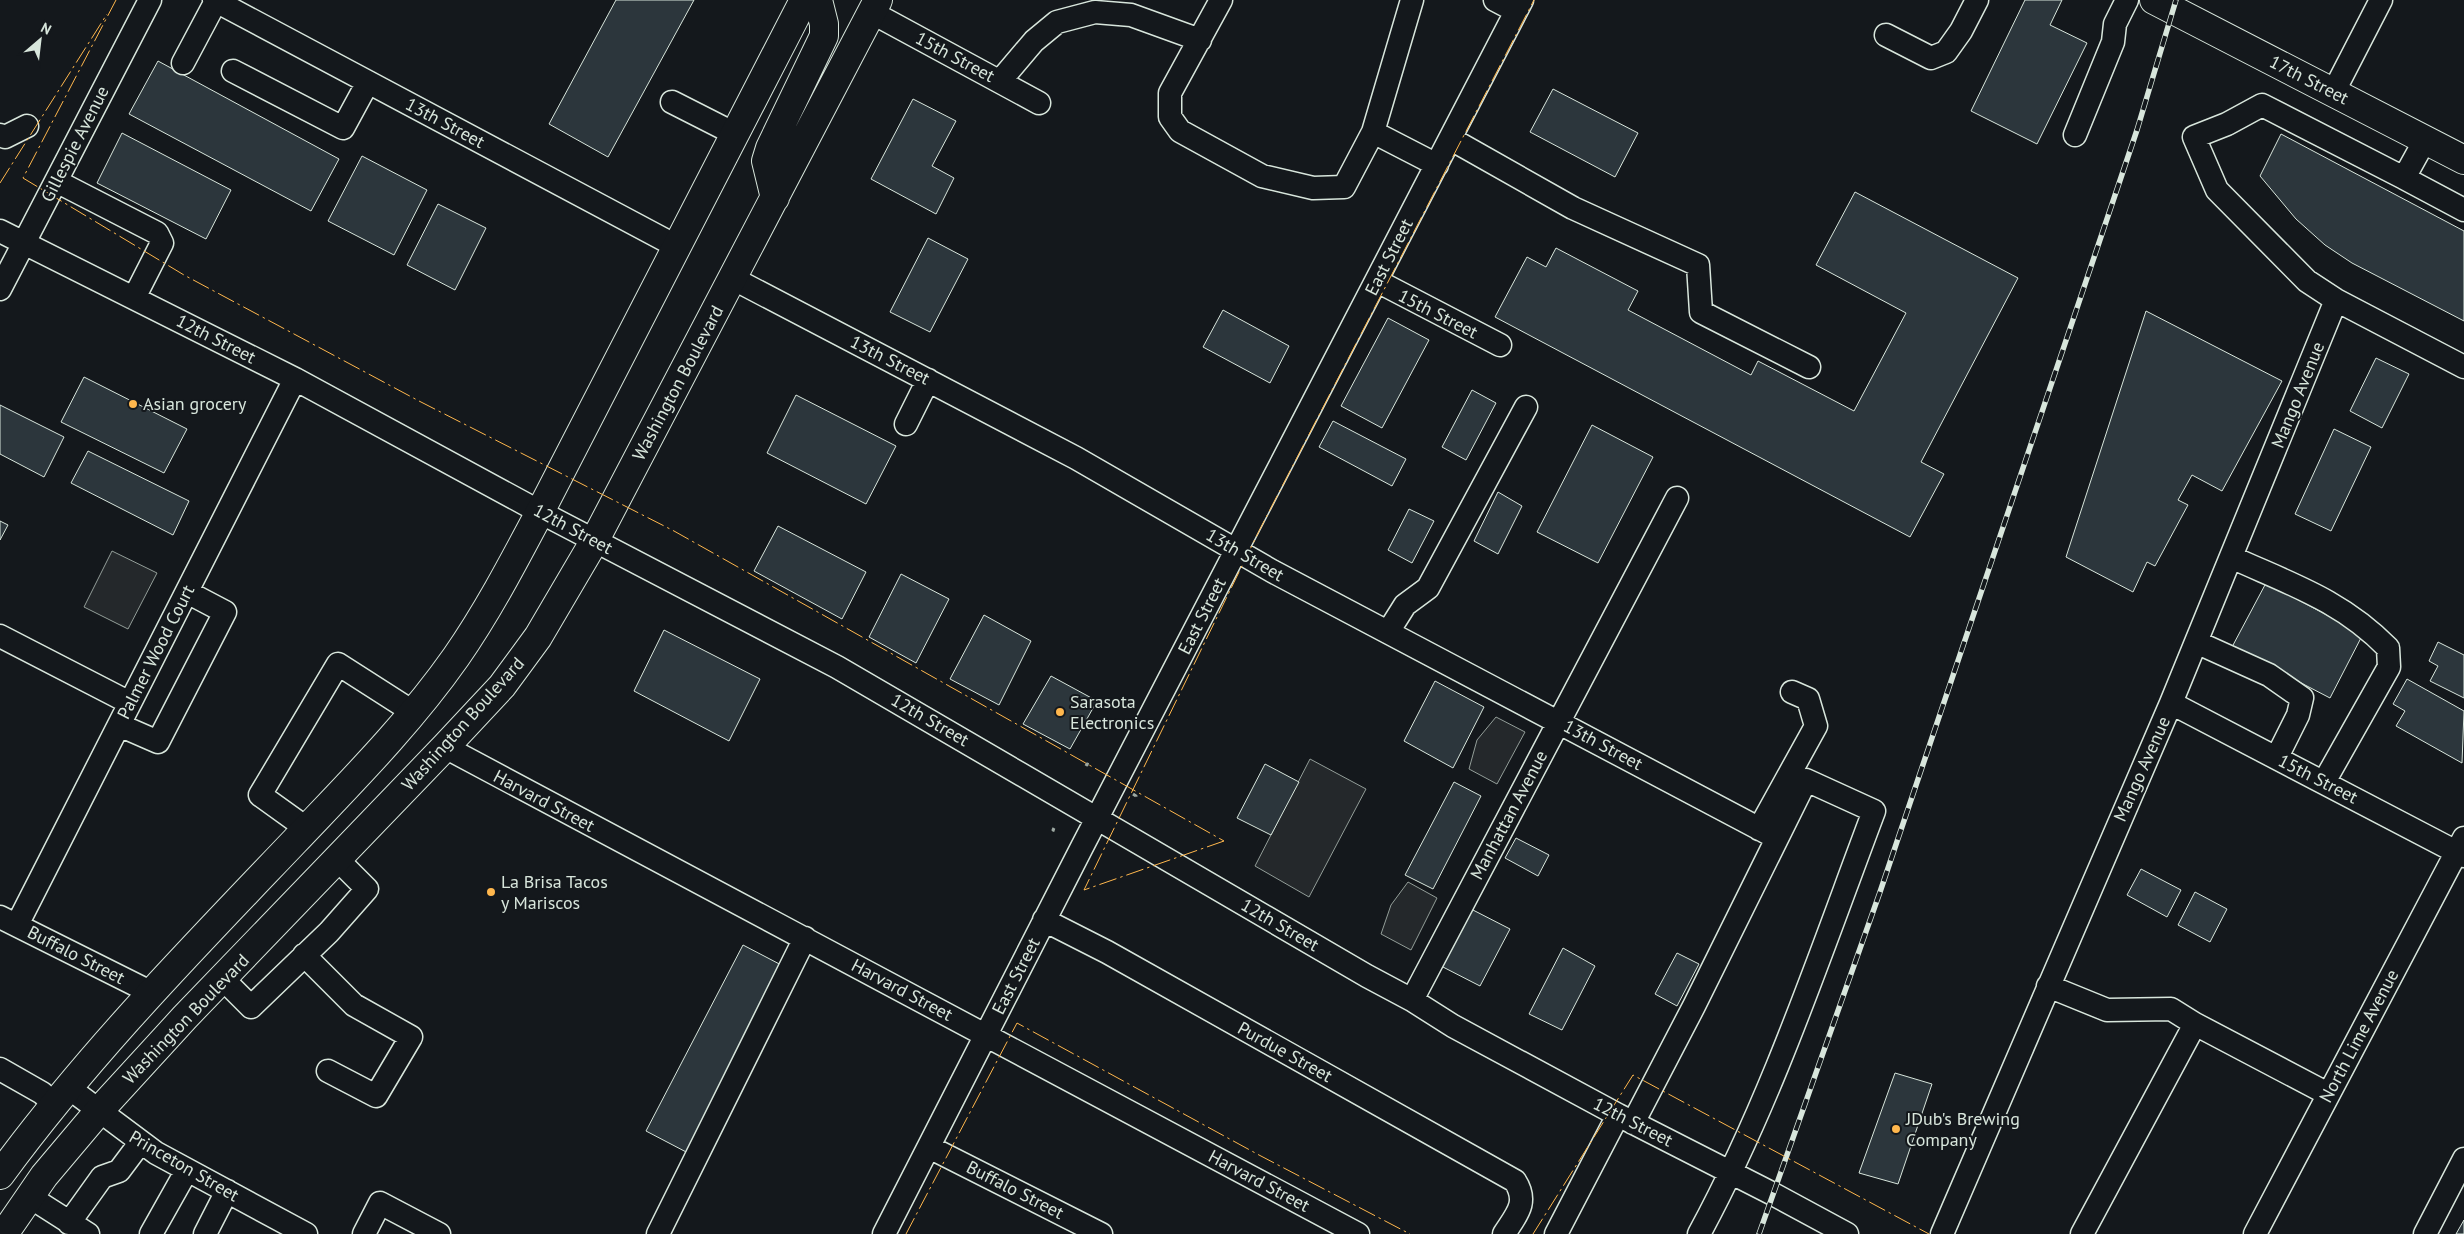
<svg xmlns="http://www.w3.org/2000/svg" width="2464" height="1234" font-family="'PT Sans',sans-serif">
<rect width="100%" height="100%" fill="#14181c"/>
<!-- parking -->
<path fill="#24282b" stroke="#939e99" d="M 112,551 L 157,573 L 128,629 L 84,607 Z
M 1496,717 L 1525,732 L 1497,784 L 1469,769 L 1477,740 Z
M 1310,759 L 1366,789 L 1309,897 L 1255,866 Z
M 1408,882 L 1437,898 L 1411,950 L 1381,934 L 1391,905 Z"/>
<!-- building -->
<path fill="#2c363c" stroke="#d8e6dc" d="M 616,0 L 694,0 L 608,157 L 549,124 Z
M 2025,0 L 2062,0 L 2050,25 L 2087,43 L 2037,144 L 1971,111 Z
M 158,61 L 339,159 L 311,211 L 129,114 Z
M 1553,89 L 1638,133 L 1615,177 L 1530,132 Z
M 913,99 L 956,121 L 932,166 L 954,178 L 936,214 L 871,179 Z
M 122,133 L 231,190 L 206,239 L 97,183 Z
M 2281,134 L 2464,231 L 2464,321 L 2352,263 L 2325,245 L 2296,219 L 2260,176 Z
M 362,156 L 427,190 L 394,255 L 328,221 Z
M 1855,192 L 2018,278 L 1921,462 L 1944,474 L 1910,537 L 1495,317 L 1527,257 L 1546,267 L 1556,248 L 1638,291 L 1628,310 L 1751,375 L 1758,361 L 1854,411 L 1906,313 L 1816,265 Z
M 438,204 L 486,228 L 455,290 L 407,265 Z
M 928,238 L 968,259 L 930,332 L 890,312 Z
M 1223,310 L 1289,346 L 1270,383 L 1203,347 Z
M 2146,311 L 2282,381 L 2222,491 L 2192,475 L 2178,500 L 2188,505 L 2155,566 L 2147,562 L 2133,592 L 2066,557 Z
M 1388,318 L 1429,340 L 1382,428 L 1341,406 Z
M 2376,358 L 2409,374 L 2382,428 L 2350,411 Z
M 84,377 L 187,429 L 164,473 L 61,422 Z
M 1472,390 L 1496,403 L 1466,460 L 1442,447 Z
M 796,395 L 896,446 L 866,504 L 767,453 Z
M 0,405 L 64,437 L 44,477 L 0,454 Z
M 1333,421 L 1406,459 L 1392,486 L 1319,447 Z
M 1592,425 L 1653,457 L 1598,563 L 1537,532 Z
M 2334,429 L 2371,447 L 2331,531 L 2295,514 Z
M 88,451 L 189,501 L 173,535 L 71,483 Z
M 1498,492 L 1522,506 L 1498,554 L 1474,541 Z
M 1409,509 L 1434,521 L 1412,563 L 1388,550 Z
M 0,521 L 8,525 L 0,540 Z
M 778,526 L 866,572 L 842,619 L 754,571 Z
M 901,574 L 949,599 L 916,663 L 869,637 Z
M 2266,583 L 2363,634 L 2330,698 L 2232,647 Z
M 984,615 L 1031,641 L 999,705 L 950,679 Z
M 664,630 L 760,679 L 729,741 L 634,691 Z
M 2438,642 L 2464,655 L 2464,698 L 2430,681 L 2438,666 L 2429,661 Z
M 1051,676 L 1097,701 L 1070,749 L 1023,724 Z
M 2407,679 L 2464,711 L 2462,763 L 2396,726 L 2405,711 L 2393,704 Z
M 1435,681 L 1484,707 L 1453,768 L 1404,741 Z
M 1265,764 L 1299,782 L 1271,835 L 1237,818 Z
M 1454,782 L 1481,796 L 1433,889 L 1405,875 Z
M 1516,838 L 1549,855 L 1538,876 L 1505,858 Z
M 2141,869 L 2181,890 L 2167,917 L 2127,895 Z
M 2195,892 L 2227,909 L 2210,942 L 2178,925 Z
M 1471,909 L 1510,929 L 1480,986 L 1441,966 Z
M 743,945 L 787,968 L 690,1154 L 646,1131 Z
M 1563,948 L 1595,966 L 1562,1030 L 1529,1014 Z
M 1677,953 L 1699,964 L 1677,1006 L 1655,994 Z
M 1895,1073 L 1932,1084 L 1898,1184 L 1859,1173 Z
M 2464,1220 L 2464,1234 L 2456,1234 Z"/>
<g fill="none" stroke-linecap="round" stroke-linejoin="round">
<!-- minor casing -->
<g stroke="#d8e6dc" stroke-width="25">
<path id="minor" d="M 214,0 L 676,246
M 1221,0 L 1170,93 L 1170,117 L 1180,131 L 1262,176 L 1313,188 L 1344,187 L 1373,132 L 1437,165
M 1495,0 L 1516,11
M 871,12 L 1039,103
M 1886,35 L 1931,58 L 1946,52 L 1961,31 L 1977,0
M 183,63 L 216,1
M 233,71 L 343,128 L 368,82
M 1000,81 L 1034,41 L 1057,22 L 1095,12 L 1131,15 L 1200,40
M 2333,93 L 2381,0
M 672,102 L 735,134
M 1373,132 L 1412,0
M 0,135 L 5,137 L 27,126
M 2075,135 L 2113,42 L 2115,24 L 2127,0
M 1451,139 L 1573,208 L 1698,265 L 1701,312 L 1809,367
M 2425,140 L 2404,178 L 2262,105 L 2227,124 L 2194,137 L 2217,190 L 2307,281 L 2336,300 L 2464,367
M 2404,178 L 2464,210
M 56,181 L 157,233 L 162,243 L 134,298
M 0,231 L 295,379 L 540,512 L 837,667 L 1367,976 L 1412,1000 L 1453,1026 L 1618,1115 L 1773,1194 L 1847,1234
M 732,278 L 1076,458 L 1272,571 L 1777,838
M 1377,281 L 1500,345
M 0,289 L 150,0
M 906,424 L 928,380
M 2231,557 C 2290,584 2341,600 2388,648 L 2389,667 L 2324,782
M 1388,632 L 1405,605 L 1428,588 L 1526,407
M 0,636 L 130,703
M 2196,642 L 2269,675 L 2302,698 L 2298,715 L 2277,757
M 2171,703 L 2464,856
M 119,725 L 158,742 L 225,612 L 187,592
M 445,747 L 1358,1234
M 306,828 L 260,795 L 338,664 L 413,712
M 1759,829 L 1816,726 L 1808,699 L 1792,692
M 0,917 L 152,993
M 1044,920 L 1107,952 L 1515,1181 C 1529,1203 1516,1215 1504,1234
M 17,925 L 295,379
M 304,955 L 354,1005 L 411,1037 L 376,1096 L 328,1071
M 223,979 L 251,1007 L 329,932 L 367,889 L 338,860
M 2048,986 L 2107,1010 L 2171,1009 L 2195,1024 L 2328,1094
M 1412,1000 L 1677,498
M 0,1069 L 42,1093 L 55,1105
M 69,1088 L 156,1153 L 306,1234
M 1633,1123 L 1694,1006 L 1806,780 L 1874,811 C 1820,954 1772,1099 1699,1234
M 929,1147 L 1101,1234
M 30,1197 L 88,1234
M 69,1223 L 102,1177 L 119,1171 L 140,1143
M 151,1234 L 187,1170
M 205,1234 L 227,1191
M 364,1234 L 380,1203 L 439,1234
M 658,1234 L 805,938
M 884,1234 L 1082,847 L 1522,0
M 1556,1234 L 1618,1115
M 1942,1234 L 2171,703 L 2336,300
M 2082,1234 L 2195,1024
M 2255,1234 L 2464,838
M 2425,1234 L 2464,1159"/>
</g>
<!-- major casing -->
<g stroke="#d8e6dc" stroke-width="30">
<path id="major" d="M 2154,0 L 2464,160
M 775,198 L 766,161 L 770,148 L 824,36 L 824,24 L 818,0
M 0,1175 C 87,1056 192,949 294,842 C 350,783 409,724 456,657 C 488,611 514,561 540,512 L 804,0
M 4,1234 L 44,1176 L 98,1112 L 185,1017 L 445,747 L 502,686 L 538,637 L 595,540 L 878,0"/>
</g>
<!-- path -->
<path stroke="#9da8a2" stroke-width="3" stroke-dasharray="4 2.5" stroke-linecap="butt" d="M 1086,766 L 1087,764 L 1090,765
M 1133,794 L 1136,796 L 1135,798
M 1054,828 L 1053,830 L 1056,831"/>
<!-- minor -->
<use href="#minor" stroke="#14181c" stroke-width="22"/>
<!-- major -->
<use href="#major" stroke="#14181c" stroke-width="28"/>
<!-- rail casing -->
<g stroke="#d8e6dc" stroke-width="5.5">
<path id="rail" d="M 1759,1234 L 1880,892 L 2137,130 L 2176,0"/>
</g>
<!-- rail -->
<use href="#rail" stroke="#14181c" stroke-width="4" stroke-dasharray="11" stroke-linecap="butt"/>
<!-- power -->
<path stroke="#ffb74d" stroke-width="1" stroke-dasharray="18 4 2.5 4" stroke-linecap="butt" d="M 116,0 L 23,178 L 184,275 L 419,401 L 674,531 L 1224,841
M 0,183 L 107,14
M 1224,841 L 1084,890 L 1259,531 L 1534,0
M 906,1234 L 1017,1023 L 1259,1155 L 1410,1234
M 1533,1234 L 1633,1075 L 1929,1234"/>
</g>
<!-- markers -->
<g fill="#ffb74d" stroke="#14181c" stroke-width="2">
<circle cx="133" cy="404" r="5"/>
<circle cx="1060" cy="712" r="5"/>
<circle cx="491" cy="892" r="5"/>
<circle cx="1896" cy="1129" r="5"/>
</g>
<g text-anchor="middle" stroke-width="4" stroke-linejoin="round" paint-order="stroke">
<!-- street labels -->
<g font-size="18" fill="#d8e6dc" stroke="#14181c">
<text transform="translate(955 57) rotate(28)" y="6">15th Street</text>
<text transform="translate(2309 80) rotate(27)" y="6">17th Street</text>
<text transform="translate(445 123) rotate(28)" y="6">13th Street</text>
<text transform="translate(75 144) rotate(-63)" y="6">Gillespie Avenue</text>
<text transform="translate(1389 257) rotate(-63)" y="6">East Street</text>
<text transform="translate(1438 314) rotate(27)" y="6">15th Street</text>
<text transform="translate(216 339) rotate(27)" y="6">12th Street</text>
<text transform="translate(890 360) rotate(27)" y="6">13th Street</text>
<text transform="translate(678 383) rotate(-62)" y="6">Washington Boulevard</text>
<text transform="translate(2298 395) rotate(-68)" y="6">Mango Avenue</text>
<text transform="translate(573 529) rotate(28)" y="6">12th Street</text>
<text transform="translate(1245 555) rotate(30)" y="6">13th Street</text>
<text transform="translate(1202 616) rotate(-63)" y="6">East Street</text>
<text transform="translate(156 652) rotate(-63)" y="6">Palmer Wood Court</text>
<text transform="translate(930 720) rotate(30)" y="6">12th Street</text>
<text transform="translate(463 724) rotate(-48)" y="6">Washington Boulevard</text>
<text transform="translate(1603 745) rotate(28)" y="6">13th Street</text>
<text transform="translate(2142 769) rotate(-66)" y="6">Mango Avenue</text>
<text transform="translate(2318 779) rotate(27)" y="6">15th Street</text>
<text transform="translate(544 801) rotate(28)" y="6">Harvard Street</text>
<text transform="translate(1509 815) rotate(-62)" y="6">Manhattan Avenue</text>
<text transform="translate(1280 925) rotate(30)" y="6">12th Street</text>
<text transform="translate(76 955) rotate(27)" y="6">Buffalo Street</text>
<text transform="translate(1016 976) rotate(-63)" y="6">East Street</text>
<text transform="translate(902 990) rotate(28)" y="6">Harvard Street</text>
<text transform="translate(186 1019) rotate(-46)" y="6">Washington Boulevard</text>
<text transform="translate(2359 1036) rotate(-62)" y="6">North Lime Avenue</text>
<text transform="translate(1285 1052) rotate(29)" y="6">Purdue Street</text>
<text transform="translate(1633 1122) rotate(27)" y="6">12th Street</text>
<text transform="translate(184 1166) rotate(30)" y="6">Princeton Street</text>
<text transform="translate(1259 1181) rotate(28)" y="6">Harvard Street</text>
<text transform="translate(1015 1190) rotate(27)" y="6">Buffalo Street</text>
</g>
<!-- poi labels -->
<g font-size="18" fill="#d8e6dc" stroke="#14181c" text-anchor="start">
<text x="143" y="410">Asian grocery</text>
<text x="1070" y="708">Sarasota<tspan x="1070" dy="21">Electronics</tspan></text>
<text x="501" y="888">La Brisa Tacos<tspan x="501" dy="21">y Mariscos</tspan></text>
<text x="1906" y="1125">JDub's Brewing<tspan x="1906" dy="21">Company</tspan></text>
</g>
</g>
<!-- north arrow -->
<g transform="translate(40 40) rotate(28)" stroke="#14181c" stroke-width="4" paint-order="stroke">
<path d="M0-4L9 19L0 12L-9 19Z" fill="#d8e6dc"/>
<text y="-8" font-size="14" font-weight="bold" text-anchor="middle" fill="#d8e6dc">N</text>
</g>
</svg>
